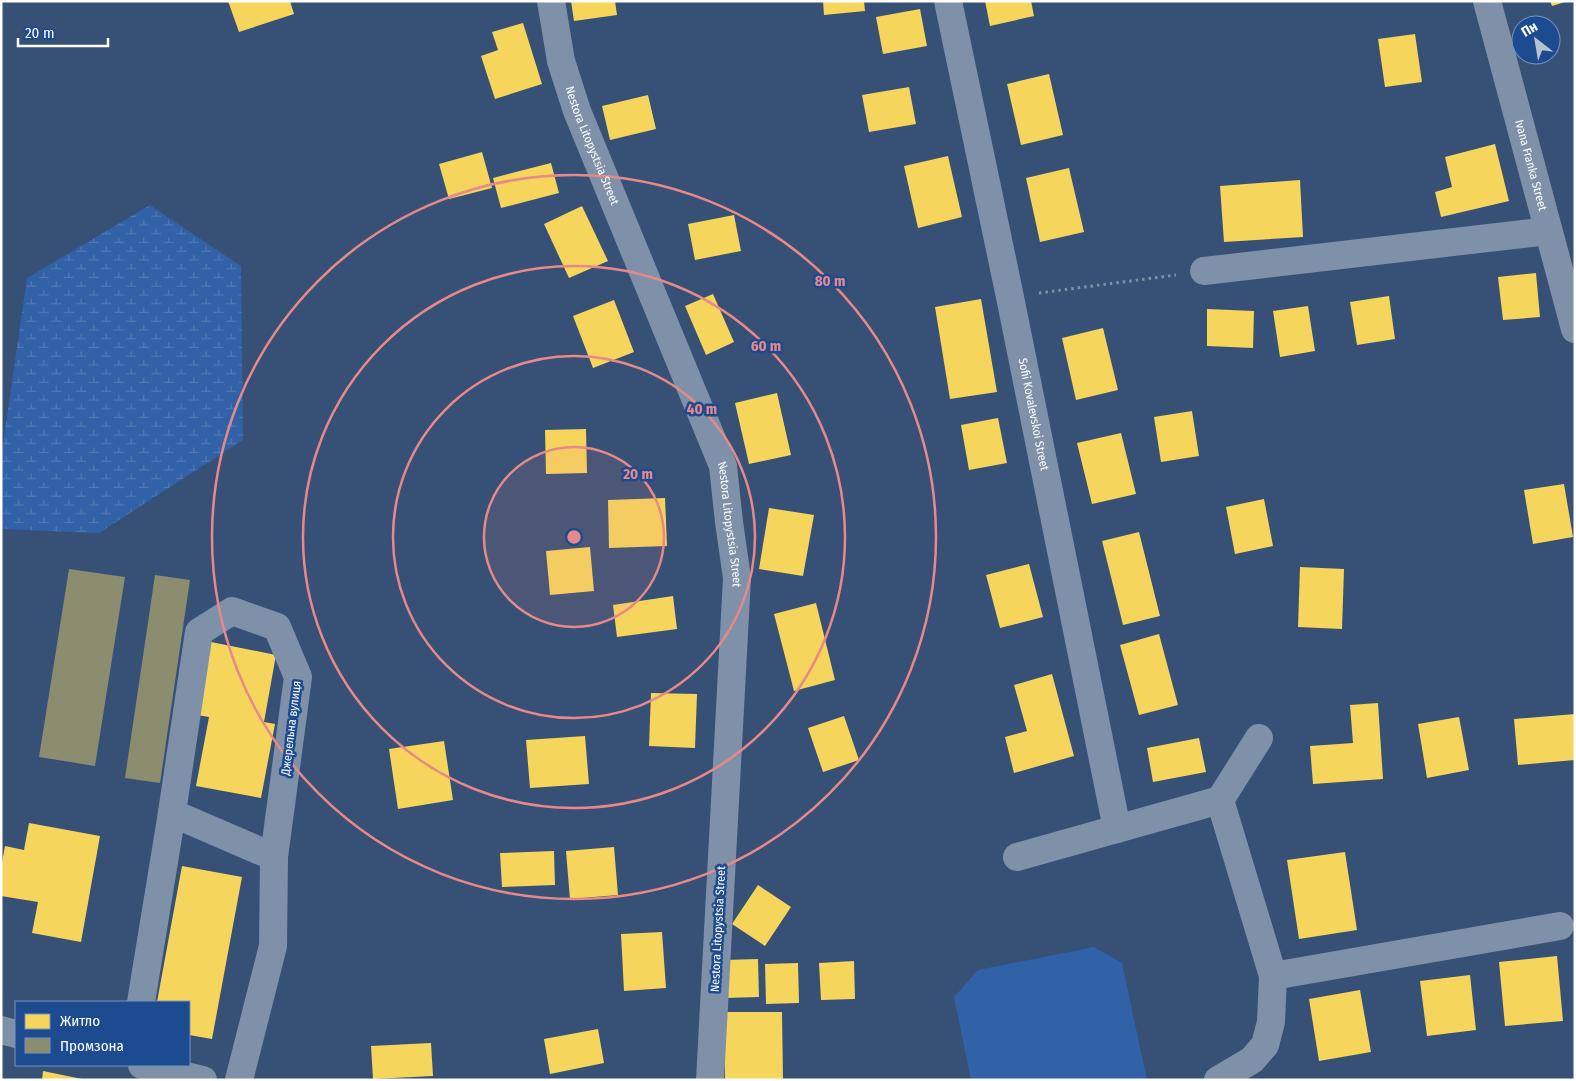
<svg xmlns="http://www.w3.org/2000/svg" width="1576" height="1081" font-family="'Fira Sans Condensed',sans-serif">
<defs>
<pattern id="wetland-marsh" width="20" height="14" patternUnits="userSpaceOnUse" patternTransform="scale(1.25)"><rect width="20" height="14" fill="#3161a6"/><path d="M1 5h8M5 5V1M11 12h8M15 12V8" fill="none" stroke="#5079b3"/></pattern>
</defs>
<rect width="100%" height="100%" fill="#375076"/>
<!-- grass -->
<path fill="#3161a6" d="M 1094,947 L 1122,963 L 1147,1080 L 971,1080 L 954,997 L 978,970 Z"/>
<!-- wetland -->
<path fill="url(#wetland-marsh)" d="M 150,205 L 241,266 L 243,440 L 99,533 L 1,529 L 1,458 L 27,278 Z"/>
<!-- homes -->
<path fill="#f6d55c" d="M 228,1 L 290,1 L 294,14 L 239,32 Z
M 571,1 L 615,1 L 617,15 L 574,21 Z
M 823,1 L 864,1 L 865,11 L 824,15 Z
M 985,1 L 1031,1 L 1034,16 L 990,26 Z
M 1550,1 L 1565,1 L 1565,2 L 1552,6 Z
M 920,9 L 927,46 L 883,54 L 876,17 Z
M 523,23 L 542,84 L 495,99 L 481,56 L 498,50 L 492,32 Z
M 1415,34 L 1422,82 L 1385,87 L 1378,39 Z
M 1049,74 L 1063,135 L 1021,145 L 1007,84 Z
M 909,87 L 916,124 L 869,132 L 862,95 Z
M 648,95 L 656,129 L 610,140 L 602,106 Z
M 1495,144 L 1509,201 L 1441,217 L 1435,192 L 1452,187 L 1445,157 Z
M 482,152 L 492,188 L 449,199 L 439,164 Z
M 948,156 L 962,217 L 918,228 L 904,166 Z
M 551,163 L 559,193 L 501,208 L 493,178 Z
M 1069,168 L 1084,232 L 1040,242 L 1026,178 Z
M 1300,180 L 1303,237 L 1224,242 L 1220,186 Z
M 582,206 L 608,261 L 569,278 L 544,224 Z
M 734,215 L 741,251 L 695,260 L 688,224 Z
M 1536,273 L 1540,317 L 1503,320 L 1498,277 Z
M 713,294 L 734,342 L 706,355 L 685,306 Z
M 1389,296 L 1395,339 L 1357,345 L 1350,302 Z
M 981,299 L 997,392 L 950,399 L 935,307 Z
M 614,300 L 634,352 L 593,368 L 573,316 Z
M 1308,306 L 1315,351 L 1280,357 L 1273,311 Z
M 1207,309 L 1254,311 L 1253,348 L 1207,346 Z
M 1103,328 L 1118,390 L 1076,400 L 1062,338 Z
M 777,393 L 791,455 L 749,464 L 735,403 Z
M 1192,411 L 1199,456 L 1161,462 L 1154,417 Z
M 998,418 L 1007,463 L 969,470 L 961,425 Z
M 586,429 L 587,473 L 546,474 L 545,430 Z
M 1121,433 L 1136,494 L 1092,504 L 1077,443 Z
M 1564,484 L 1573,537 L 1533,544 L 1524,490 Z
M 665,498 L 667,546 L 609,548 L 608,500 Z
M 1264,499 L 1273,546 L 1235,554 L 1226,507 Z
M 769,508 L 814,515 L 803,576 L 759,569 Z
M 1139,532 L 1160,616 L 1123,625 L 1102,541 Z
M 590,547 L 594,591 L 550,595 L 546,551 Z
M 1029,564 L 1043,617 L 1000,628 L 986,575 Z
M 1300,567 L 1344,569 L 1342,629 L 1298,627 Z
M 673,596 L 677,629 L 617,637 L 613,605 Z
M 816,603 L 835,680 L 794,691 L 774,614 Z
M 1159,634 L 1178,705 L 1139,715 L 1120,645 Z
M 211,642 L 276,655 L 264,722 L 275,724 L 261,798 L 196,786 L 209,717 L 197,715 Z
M 1052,674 L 1074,756 L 1014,773 L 1005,737 L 1027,731 L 1014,685 Z
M 651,693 L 697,694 L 695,748 L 649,746 Z
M 1378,703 L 1383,779 L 1313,784 L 1310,746 L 1353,743 L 1350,705 Z
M 1575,714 L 1575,760 L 1518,765 L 1514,719 Z
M 844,716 L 859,760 L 823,772 L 808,728 Z
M 1459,717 L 1469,770 L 1427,778 L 1418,724 Z
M 585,736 L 589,784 L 530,788 L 526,740 Z
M 1199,738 L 1206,772 L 1153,782 L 1147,748 Z
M 444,741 L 453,800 L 398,809 L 389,749 Z
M 29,823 L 100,836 L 81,942 L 32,933 L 38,902 L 1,896 L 1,868 L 5,846 L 24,850 Z
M 614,847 L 618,895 L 570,899 L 566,851 Z
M 554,851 L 555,885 L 502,887 L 500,853 Z
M 1345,852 L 1357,930 L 1299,939 L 1287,860 Z
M 182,866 L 242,877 L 212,1039 L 189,1035 L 189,1002 L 157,1002 Z
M 758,885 L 791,907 L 765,946 L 732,924 Z
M 662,932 L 666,988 L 624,991 L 621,934 Z
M 1557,956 L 1563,1021 L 1505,1026 L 1499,962 Z
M 758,959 L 759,997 L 725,998 L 724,960 Z
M 854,961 L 855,999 L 821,1000 L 819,963 Z
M 798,963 L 799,1003 L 766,1004 L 765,964 Z
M 1470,975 L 1476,1030 L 1427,1036 L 1420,981 Z
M 1360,990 L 1371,1052 L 1319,1061 L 1309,999 Z
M 725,1012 L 782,1012 L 783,1080 L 725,1080 Z
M 598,1029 L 604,1063 L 550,1074 L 544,1039 Z
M 431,1043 L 433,1076 L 373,1079 L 371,1046 Z
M 43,1071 L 82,1079 L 82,1080 L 42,1080 Z"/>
<!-- industry -->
<path fill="#8c8c6e" d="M 69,569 L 125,577 L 95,766 L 39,757 Z
M 155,575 L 190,580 L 160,783 L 125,778 Z"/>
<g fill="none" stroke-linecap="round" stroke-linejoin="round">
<!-- path -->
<path stroke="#7e91a9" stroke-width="3" stroke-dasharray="2.5 4" stroke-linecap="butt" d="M 1039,293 L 1176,275"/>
<!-- minor -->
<g stroke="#7e91a9" stroke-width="28">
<path id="s1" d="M 551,1 L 561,61 L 577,111 L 723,466 L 729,522 L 737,578 L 710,1080"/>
<path id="s2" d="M 948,1 L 1010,297 L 1117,829"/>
<path id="s3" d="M 1487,1 L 1575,329"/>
<path d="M 1204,271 L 1548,231"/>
<path d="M 1220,800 L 1259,738"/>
<path d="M 172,813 L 274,857"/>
<path d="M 1017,857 L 1220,800 L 1273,976 L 1271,1022 L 1265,1045 L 1252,1060 L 1218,1080"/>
<path d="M 1273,976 L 1560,926"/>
<path d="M 141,1002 L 171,819 L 199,632 L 232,611 L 277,627 L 298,677 L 274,857 L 273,946 L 239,1080"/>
<path d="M 1,1030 L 16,1034"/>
<path d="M 142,1065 L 203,1080"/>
</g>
</g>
<!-- distance rings -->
<circle cx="574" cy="537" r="90" fill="#e88989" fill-opacity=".12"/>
<g fill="none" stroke="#e88989" stroke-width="2.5">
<circle cx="574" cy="537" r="90"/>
<circle cx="574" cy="537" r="181"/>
<circle cx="574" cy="537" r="271"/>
<circle cx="574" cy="537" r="362"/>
</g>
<g text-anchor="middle" stroke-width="5" stroke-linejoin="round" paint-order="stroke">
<!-- street labels -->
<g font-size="12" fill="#fff" stroke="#1d4b90">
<text dy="4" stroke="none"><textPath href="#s1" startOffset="151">Nestora Litopystsia Street</textPath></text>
<text dy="4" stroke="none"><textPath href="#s3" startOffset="170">Ivana Franka Street</textPath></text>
<text dy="4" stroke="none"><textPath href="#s2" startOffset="422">Sofii Kovalevskoi Street</textPath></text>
<text dy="4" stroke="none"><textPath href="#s1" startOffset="556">Nestora Litopystsia Street</textPath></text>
<text transform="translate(291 728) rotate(-83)" y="4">Джерельна вулиця</text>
<text transform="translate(718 929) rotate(-87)" y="4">Nestora Litopystsia Street</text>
</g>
</g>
<circle cx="574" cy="537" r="8" fill="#e88989" stroke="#1d4b90" stroke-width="2.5"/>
<g font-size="15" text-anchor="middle" font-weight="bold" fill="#e88989" stroke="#1d4b90" stroke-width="5" stroke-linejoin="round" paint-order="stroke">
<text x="830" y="286">80 m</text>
<text x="766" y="351">60 m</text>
<text x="702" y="414">40 m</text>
<text x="638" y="479">20 m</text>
</g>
<!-- border -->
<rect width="1576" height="1081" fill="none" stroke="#ffffff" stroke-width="5"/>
<!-- legend -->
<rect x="15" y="1001" width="175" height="65" fill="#1d4b90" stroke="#7793bc"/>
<rect x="25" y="1014" width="25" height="15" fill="#f6d55c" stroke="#7793bc"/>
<text x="60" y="1026" font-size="15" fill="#ffffff">Житло</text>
<rect x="25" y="1038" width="25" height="15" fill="#8c8c6e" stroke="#7793bc"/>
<text x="60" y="1051" font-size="15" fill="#ffffff">Промзона</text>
<!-- north arrow -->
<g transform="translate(1536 40) rotate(329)"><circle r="24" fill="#1d4b90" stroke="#7793bc"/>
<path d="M0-4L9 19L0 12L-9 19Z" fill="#b9c2cf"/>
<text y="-8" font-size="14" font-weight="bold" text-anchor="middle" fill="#ffffff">Пн</text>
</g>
<!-- scale -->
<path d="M18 38v8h90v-8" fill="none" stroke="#ffffff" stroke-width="2.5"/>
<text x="25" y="38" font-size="15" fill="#ffffff" stroke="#1d4b90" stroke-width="4" paint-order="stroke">20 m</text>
</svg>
